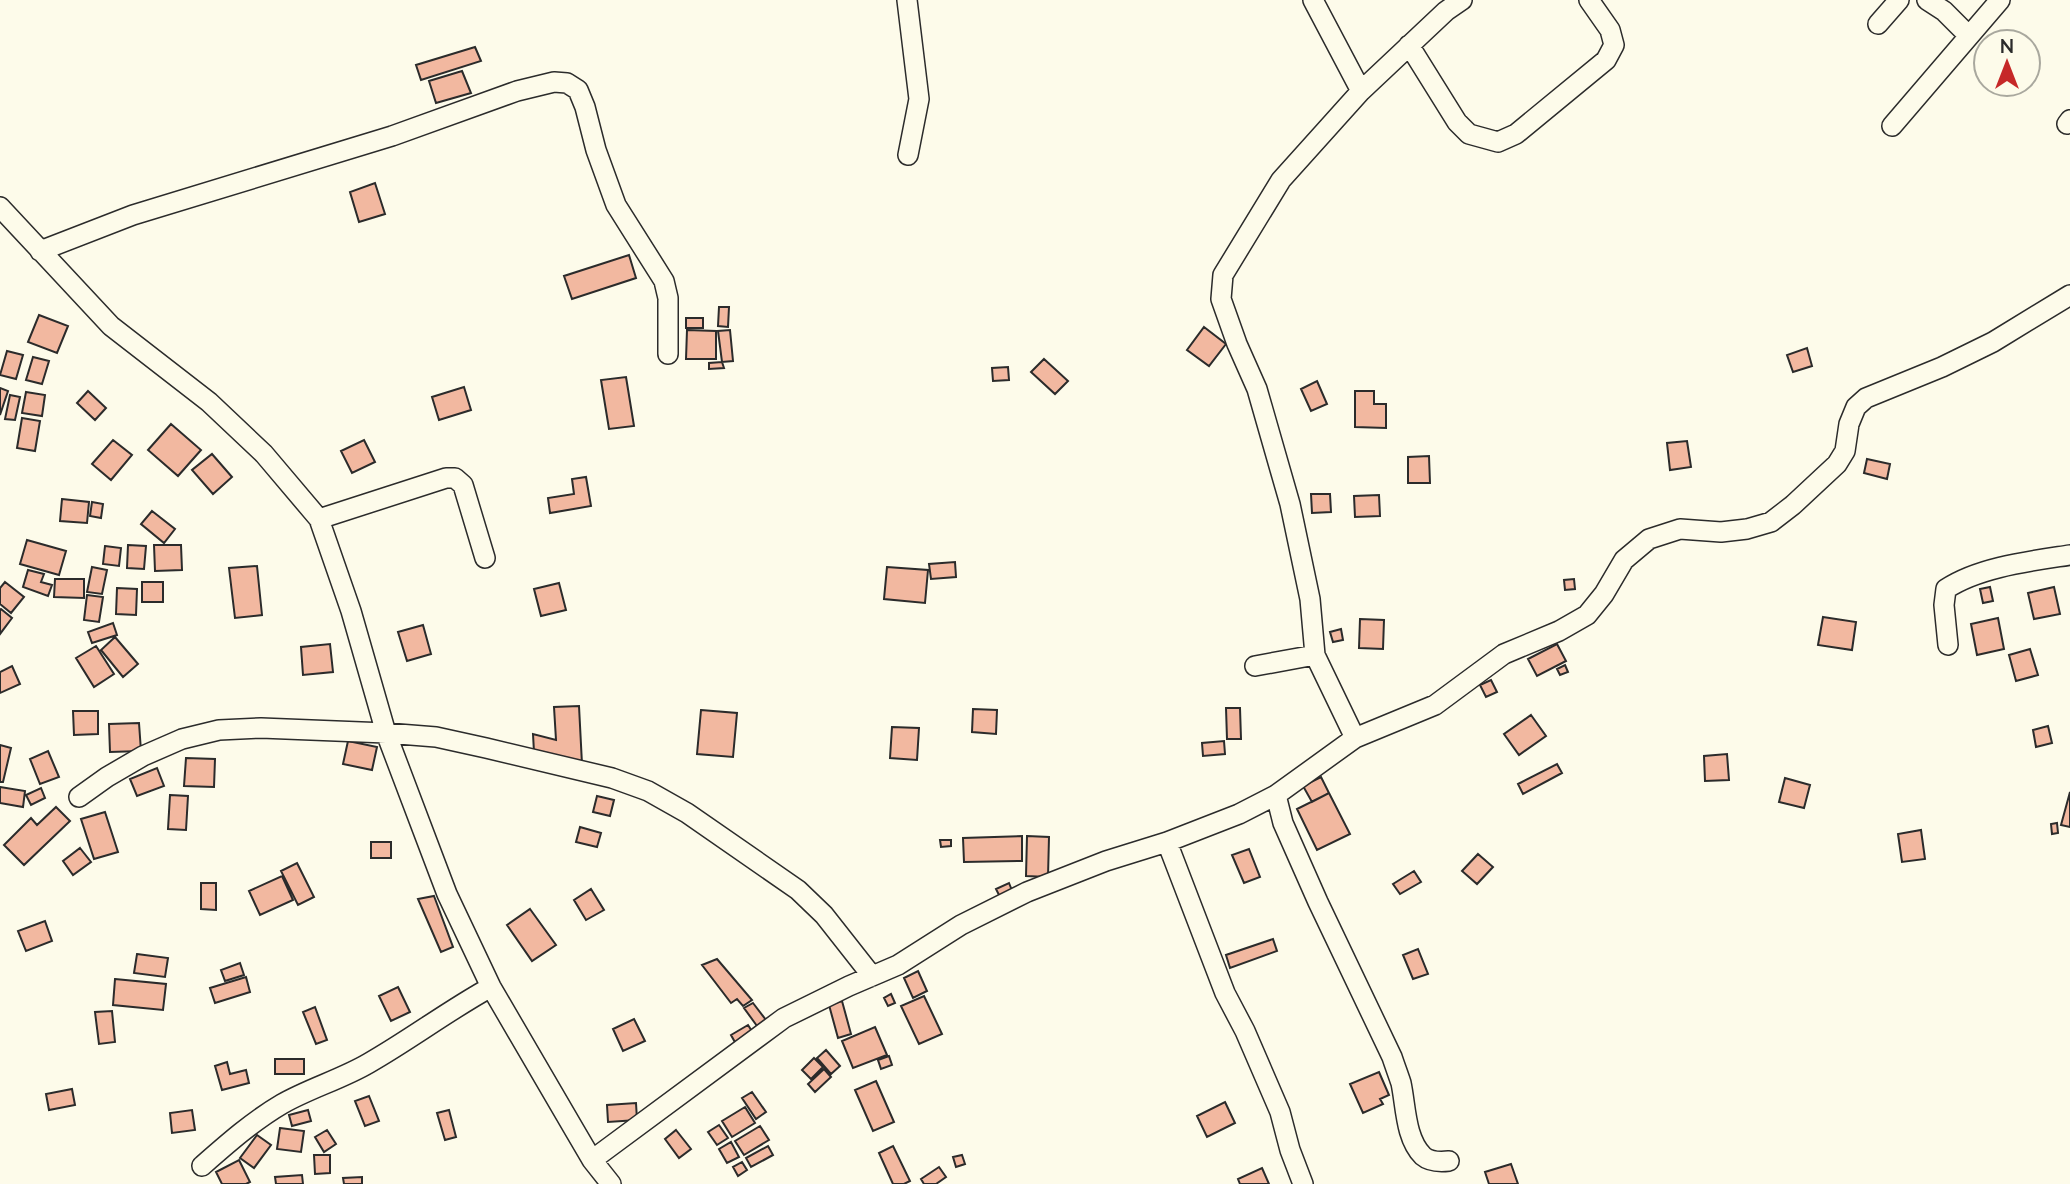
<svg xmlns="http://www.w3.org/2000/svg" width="2070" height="1184" font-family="Mulish,sans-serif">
<rect width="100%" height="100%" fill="#fdfbea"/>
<!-- building -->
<path fill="#f2b8a0" stroke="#2b2b2b" stroke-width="2" d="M 475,47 L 481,61 L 421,80 L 416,65 Z
M 462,71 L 471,93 L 436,103 L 429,81 Z
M 375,183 L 385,214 L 359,222 L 350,192 Z
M 629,255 L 636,278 L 572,299 L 564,276 Z
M 719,307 L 729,307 L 728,327 L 718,326 Z
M 39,315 L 68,326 L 57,353 L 28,342 Z
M 686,318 L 703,318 L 703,328 L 686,328 Z
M 1204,327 L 1226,344 L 1209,366 L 1187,350 Z
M 687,330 L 716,331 L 716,359 L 686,359 Z
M 730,330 L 733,361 L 722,362 L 718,331 Z
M 1807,348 L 1812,366 L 1793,372 L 1787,355 Z
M 7,351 L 23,355 L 16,379 L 0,375 Z
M 33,357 L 49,361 L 42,384 L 26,380 Z
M 1044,359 L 1068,381 L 1055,394 L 1031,372 Z
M 722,362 L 724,368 L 709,369 L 709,363 Z
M 1008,367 L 1009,380 L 993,381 L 992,368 Z
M 626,377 L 634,426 L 609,429 L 601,380 Z
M 1317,381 L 1327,404 L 1311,411 L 1301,389 Z
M 464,387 L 471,410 L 439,420 L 432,397 Z
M 0,388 L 8,391 L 0,415 Z
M 88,391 L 106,408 L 95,420 L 77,403 Z
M 1355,391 L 1374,391 L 1374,404 L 1386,404 L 1386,428 L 1355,427 Z
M 26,392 L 45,395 L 42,416 L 22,413 Z
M 10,395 L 20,397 L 15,420 L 5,419 Z
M 22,418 L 40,421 L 35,451 L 17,448 Z
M 171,424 L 201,450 L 178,476 L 148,450 Z
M 113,440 L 132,455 L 111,480 L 92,464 Z
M 364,440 L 375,462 L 352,473 L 341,451 Z
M 1687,441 L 1691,467 L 1670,470 L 1667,443 Z
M 212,454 L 232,477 L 213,494 L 192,470 Z
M 1429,456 L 1430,483 L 1408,483 L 1408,457 Z
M 1867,459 L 1890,464 L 1887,479 L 1864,473 Z
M 586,477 L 591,506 L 550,513 L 548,498 L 574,494 L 572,479 Z
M 1311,494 L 1330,494 L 1331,512 L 1312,513 Z
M 1379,495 L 1380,516 L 1355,517 L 1354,496 Z
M 62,499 L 89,502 L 87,523 L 60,521 Z
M 92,502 L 103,504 L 101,518 L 90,516 Z
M 152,511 L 175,529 L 164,543 L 141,524 Z
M 27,540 L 66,551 L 59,575 L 20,564 Z
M 128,545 L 146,546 L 144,569 L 127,568 Z
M 154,545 L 181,545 L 182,570 L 155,571 Z
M 105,546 L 121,548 L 119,566 L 103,564 Z
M 955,562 L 956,577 L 931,579 L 929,564 Z
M 257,566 L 262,615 L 235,618 L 229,568 Z
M 92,567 L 107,570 L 102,594 L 87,592 Z
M 887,567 L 928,570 L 925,603 L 884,599 Z
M 28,570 L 44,574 L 41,582 L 52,585 L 48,596 L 23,587 Z
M 55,579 L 84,579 L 84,598 L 54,597 Z
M 1574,579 L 1575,589 L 1565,590 L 1564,580 Z
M 5,582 L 24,597 L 11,613 L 0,604 L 0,588 Z
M 142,582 L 163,582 L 163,602 L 142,602 Z
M 559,583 L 566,610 L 541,616 L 534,589 Z
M 1990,587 L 1993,601 L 1983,603 L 1980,589 Z
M 2054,587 L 2060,614 L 2034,619 L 2028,593 Z
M 117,588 L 137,589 L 136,615 L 116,614 Z
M 87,595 L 103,597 L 99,622 L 84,620 Z
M 1,609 L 12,618 L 0,634 L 0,610 Z
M 1823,617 L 1856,622 L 1852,650 L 1818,645 Z
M 1998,618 L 2004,649 L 1977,655 L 1971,624 Z
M 1360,619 L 1384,620 L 1383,649 L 1359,648 Z
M 113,623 L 117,635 L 92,643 L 88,632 Z
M 423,625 L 431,654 L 407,661 L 398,632 Z
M 1341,629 L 1343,640 L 1333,642 L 1330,632 Z
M 115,637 L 138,664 L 123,677 L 101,650 Z
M 330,644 L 333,672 L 303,675 L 301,647 Z
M 1557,644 L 1566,661 L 1537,676 L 1528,659 Z
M 96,646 L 114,674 L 94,687 L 76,658 Z
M 2030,649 L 2038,675 L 2016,681 L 2009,655 Z
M 1565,665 L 1568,672 L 1560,675 L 1557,669 Z
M 12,666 L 20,684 L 0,693 L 0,672 Z
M 1491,680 L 1497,692 L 1486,697 L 1480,685 Z
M 579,706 L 582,764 L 534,752 L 533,734 L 556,740 L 554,707 Z
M 1226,708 L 1240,708 L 1241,739 L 1227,739 Z
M 973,709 L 997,710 L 996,734 L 972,732 Z
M 701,710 L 737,713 L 733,757 L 697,754 Z
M 73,711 L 98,711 L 98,734 L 74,735 Z
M 1531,715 L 1546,736 L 1519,755 L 1504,734 Z
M 139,723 L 141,751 L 110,752 L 109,724 Z
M 2048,726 L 2052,743 L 2036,747 L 2033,730 Z
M 892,727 L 919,728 L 917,760 L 890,758 Z
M 348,741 L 377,747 L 372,770 L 343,764 Z
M 1224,741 L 1225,754 L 1203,756 L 1202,743 Z
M 0,745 L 11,748 L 3,782 L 0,782 Z
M 48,751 L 59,777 L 40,784 L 30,759 Z
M 1727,754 L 1729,780 L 1705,781 L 1704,756 Z
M 186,758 L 215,759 L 214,787 L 184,786 Z
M 1557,764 L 1562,773 L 1523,794 L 1518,784 Z
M 157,768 L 164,786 L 137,796 L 130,779 Z
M 1321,777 L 1329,793 L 1312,802 L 1303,786 Z
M 1785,778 L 1810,785 L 1804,808 L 1779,802 Z
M 0,787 L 25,791 L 23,807 L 0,803 Z
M 41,788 L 45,798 L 31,805 L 26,795 Z
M 2070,792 L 2070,827 L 2061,825 Z
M 1329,793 L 1350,834 L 1317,850 L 1297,809 Z
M 170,795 L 188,796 L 186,830 L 168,829 Z
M 597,796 L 614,800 L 610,816 L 593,812 Z
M 56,807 L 70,821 L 24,865 L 4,845 L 31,818 L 37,825 Z
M 105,812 L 118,852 L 94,859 L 81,819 Z
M 2057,823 L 2058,833 L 2052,834 L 2051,824 Z
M 580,827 L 601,833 L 597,847 L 576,842 Z
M 1921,830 L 1925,859 L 1902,862 L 1898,834 Z
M 1022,836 L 1022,861 L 964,862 L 963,838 Z
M 1027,836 L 1049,837 L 1048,877 L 1026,876 Z
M 940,840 L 951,840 L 951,846 L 941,847 Z
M 371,842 L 391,842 L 391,858 L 371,858 Z
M 80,848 L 91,862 L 73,875 L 63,861 Z
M 1249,849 L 1260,877 L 1244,883 L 1232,855 Z
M 1478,854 L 1493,867 L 1477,884 L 1462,871 Z
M 297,863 L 314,897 L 298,905 L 281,871 Z
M 1414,871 L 1421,882 L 1400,894 L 1393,884 Z
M 282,876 L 293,900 L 260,915 L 249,891 Z
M 201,883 L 216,883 L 216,910 L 201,909 Z
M 1009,883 L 1015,898 L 1003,903 L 996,889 Z
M 591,889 L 604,910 L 586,920 L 574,900 Z
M 434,896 L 453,947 L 441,952 L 418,899 Z
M 530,909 L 556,945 L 532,961 L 507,925 Z
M 45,921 L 52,941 L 26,951 L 18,931 Z
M 1273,939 L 1277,951 L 1230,968 L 1226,955 Z
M 1418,949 L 1428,974 L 1413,979 L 1403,955 Z
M 137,954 L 168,958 L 165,977 L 134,973 Z
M 717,959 L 752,1000 L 743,1006 L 737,999 L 731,1003 L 702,965 Z
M 240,963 L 244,975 L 225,981 L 221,970 Z
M 918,971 L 927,991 L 913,998 L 904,978 Z
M 246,977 L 250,992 L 215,1003 L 210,988 Z
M 115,979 L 166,984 L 163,1010 L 113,1005 Z
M 398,987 L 410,1012 L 391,1021 L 379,996 Z
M 891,994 L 895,1003 L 888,1006 L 884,998 Z
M 924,996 L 942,1034 L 919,1044 L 901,1006 Z
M 842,1001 L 851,1034 L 838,1038 L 829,1005 Z
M 753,1003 L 766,1020 L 757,1026 L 744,1008 Z
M 315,1007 L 327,1040 L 316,1044 L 303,1012 Z
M 112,1011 L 115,1042 L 99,1044 L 95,1012 Z
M 634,1019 L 645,1041 L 623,1051 L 613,1029 Z
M 748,1025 L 753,1033 L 736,1044 L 731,1035 Z
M 875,1027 L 887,1055 L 853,1068 L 842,1041 Z
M 826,1050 L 840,1066 L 831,1074 L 817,1058 Z
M 889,1056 L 892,1065 L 881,1069 L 878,1060 Z
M 814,1058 L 823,1067 L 811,1079 L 802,1070 Z
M 275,1059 L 304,1059 L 304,1074 L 275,1074 Z
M 227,1062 L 230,1074 L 246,1070 L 249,1083 L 222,1090 L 215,1066 Z
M 824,1069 L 831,1077 L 815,1092 L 808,1084 Z
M 1379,1072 L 1389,1095 L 1380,1099 L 1383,1104 L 1363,1113 L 1350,1084 Z
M 876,1081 L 894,1122 L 873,1131 L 855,1090 Z
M 72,1089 L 75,1105 L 49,1110 L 46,1094 Z
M 752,1092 L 766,1112 L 756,1119 L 742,1098 Z
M 369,1096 L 379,1121 L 365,1126 L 355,1101 Z
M 1225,1102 L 1235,1123 L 1207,1137 L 1197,1116 Z
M 636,1103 L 637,1120 L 608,1122 L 607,1105 Z
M 745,1107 L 755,1123 L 732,1137 L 722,1121 Z
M 192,1110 L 195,1130 L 172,1133 L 170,1113 Z
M 308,1110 L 311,1121 L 292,1126 L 289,1115 Z
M 449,1110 L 456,1137 L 445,1140 L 437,1113 Z
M 719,1125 L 728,1138 L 717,1145 L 708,1132 Z
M 760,1126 L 769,1140 L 744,1155 L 735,1141 Z
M 280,1128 L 304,1131 L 301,1152 L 277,1149 Z
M 327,1130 L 336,1144 L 324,1152 L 315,1137 Z
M 676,1130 L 691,1149 L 679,1158 L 665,1139 Z
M 257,1135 L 271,1145 L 254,1168 L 240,1158 Z
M 731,1142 L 739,1157 L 727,1163 L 719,1149 Z
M 768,1146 L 773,1155 L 751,1167 L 746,1158 Z
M 893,1146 L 910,1181 L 904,1184 L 893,1184 L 879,1153 Z
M 314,1155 L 330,1155 L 330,1173 L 315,1174 Z
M 962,1155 L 965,1164 L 956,1167 L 953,1157 Z
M 239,1160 L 250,1182 L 246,1184 L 222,1184 L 216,1172 Z
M 742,1162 L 747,1170 L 738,1176 L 733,1167 Z
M 1511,1164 L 1518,1184 L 1489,1184 L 1485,1172 Z
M 939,1167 L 946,1177 L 936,1184 L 924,1184 L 921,1179 Z
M 1262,1168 L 1269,1184 L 1240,1184 L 1238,1179 Z
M 302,1175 L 303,1184 L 276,1184 L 275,1177 Z
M 362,1177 L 362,1184 L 344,1184 L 343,1178 Z"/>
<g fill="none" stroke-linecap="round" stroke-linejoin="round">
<!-- minor casing -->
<g stroke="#2b2b2b" stroke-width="22">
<path id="minor" d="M 907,0 L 919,99 L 908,155
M 1313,0 L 1361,91
M 1927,0 L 1944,11 L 1968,35
M 1878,24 L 1899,0
M 1409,45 L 1457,122 L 1469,134 L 1498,142 L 1516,134 L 1606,60 L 1614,45 L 1610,30 L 1589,0
M 2067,124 L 2070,120
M 1892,126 L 2000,0
M 0,207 L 111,326 L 209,402 L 264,454 L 319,519 L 351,611 L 386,733 L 447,894 L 491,987 L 575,1131 L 592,1160 L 611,1184
M 40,251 L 133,215 L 392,136 L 517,91 L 554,82 L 567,83 L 578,90 L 585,107 L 596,150 L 616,205 L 664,281 L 668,298 L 668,354
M 319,519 L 446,478 L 455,478 L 463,485 L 485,558
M 1948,645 L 1944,605 L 1946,589 C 1979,567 2031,561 2070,555
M 1255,666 L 1315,655
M 1355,738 L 1315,655 L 1310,599 L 1290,504 L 1257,389 L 1237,344 L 1221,299 L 1223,275 L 1281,180 L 1361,91 L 1446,11 L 1462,0
M 1276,795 L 1283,823 L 1318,902 L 1392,1057 C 1395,1066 1398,1074 1401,1083 C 1406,1106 1405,1138 1423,1156 C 1430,1162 1440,1162 1449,1161
M 79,797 L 107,777 L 143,756 L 182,739 L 219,730 L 261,728 L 386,733 L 436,737 L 486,748 L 612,778 L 648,791 L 687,813 L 798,890 L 824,915 L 872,976
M 1167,842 L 1225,993 L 1245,1031 L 1280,1112 L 1290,1150 L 1303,1184
M 592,1160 L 784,1018 L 849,986 L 898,965 L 961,925 L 1027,892 L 1106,861 L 1167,842 L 1239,814 L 1276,795 L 1355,738 L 1435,705 L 1504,654 L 1559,631 L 1587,615 L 1604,594 L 1624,560 L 1649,539 L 1680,529 L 1721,532 L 1747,529 L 1771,522 L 1793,505 L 1837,464 L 1845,451 L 1849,424 L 1856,407 L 1866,398 L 1942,367 L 1993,342 L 2070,295
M 202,1166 C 227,1144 253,1121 282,1104 C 310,1088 342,1079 369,1063 C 411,1039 449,1010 491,987"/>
</g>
<!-- minor -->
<use href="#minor" stroke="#fdfbea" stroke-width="19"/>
</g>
<!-- north arrow -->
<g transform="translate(2007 63)"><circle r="33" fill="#fdfbea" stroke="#a9a89e" stroke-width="2"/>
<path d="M0-5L12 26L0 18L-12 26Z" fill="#c62828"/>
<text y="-10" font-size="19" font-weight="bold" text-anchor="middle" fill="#2b2b2b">N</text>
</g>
</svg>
